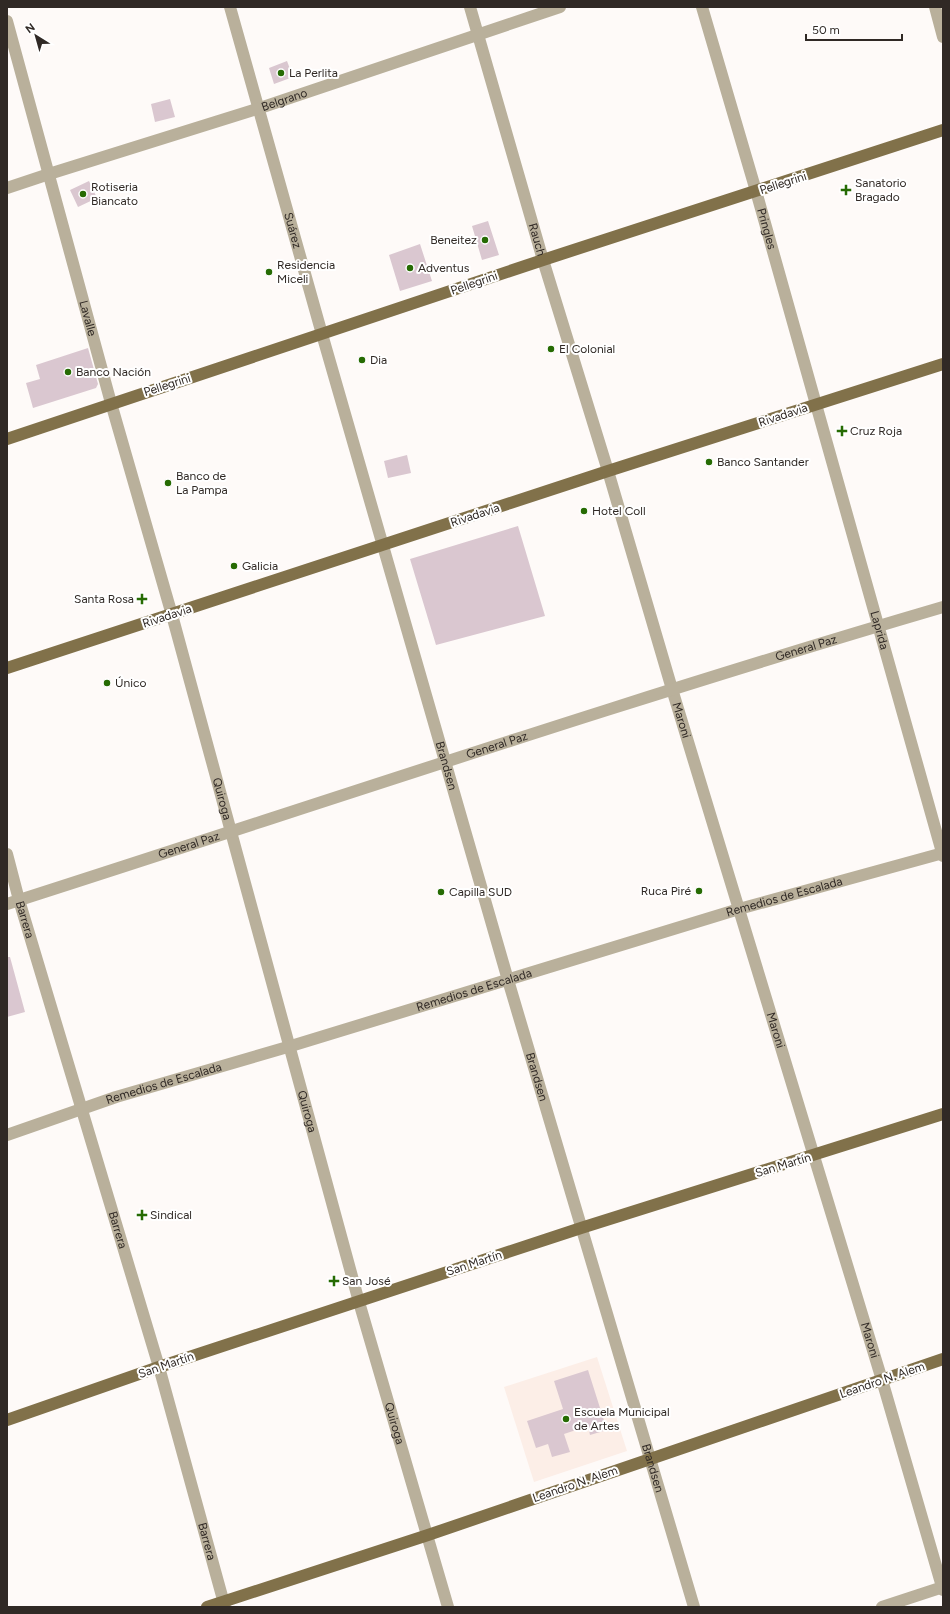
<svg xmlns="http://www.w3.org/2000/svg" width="950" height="1614" font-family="Figtree,sans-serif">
<rect width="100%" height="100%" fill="#fefaf8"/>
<!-- education -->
<path fill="#fceee7" d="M 597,1357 L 627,1451 L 534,1482 L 504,1387 Z"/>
<!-- building -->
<path fill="#dac7d0" d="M 287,61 L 293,77 L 274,84 L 269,68 Z
M 170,99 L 175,117 L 155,122 L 151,104 Z
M 89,181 L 97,198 L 78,207 L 70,190 Z
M 488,221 L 499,255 L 482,260 L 472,226 Z
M 420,244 L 432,281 L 400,291 L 389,255 Z
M 88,348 L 98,384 L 96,388 L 33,408 L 26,383 L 40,379 L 36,365 Z
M 407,455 L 411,473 L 388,478 L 384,461 Z
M 518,526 L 545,616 L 436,645 L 410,559 Z
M 7,957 L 10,957 L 25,1012 L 7,1017 Z
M 588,1370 L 607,1430 L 590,1435 L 588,1426 L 564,1434 L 570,1452 L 552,1457 L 548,1444 L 536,1448 L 527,1421 L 563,1409 L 554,1381 Z"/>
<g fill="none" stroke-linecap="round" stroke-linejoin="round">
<!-- minor -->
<g stroke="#b9b09b" stroke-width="12">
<path id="s1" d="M 230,7 L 322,334 L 508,980 L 694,1607"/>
<path id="s2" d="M 470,7 L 543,260 L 608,471 L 672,689 L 882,1380 L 943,1590"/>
<path id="s3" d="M 702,7 L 756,191 L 943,856"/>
<path d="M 935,7 L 943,37"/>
<path id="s4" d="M 7,21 L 111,403 L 172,615 L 359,1302 L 448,1607"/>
<path id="s5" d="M 7,188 L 49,174 L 260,108 L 560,7"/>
<path id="s6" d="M 7,854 L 19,900 L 159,1367 L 225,1607"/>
<path id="s7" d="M 7,904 C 319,804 629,699 943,607"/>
<path id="s8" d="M 7,1135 L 116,1097 L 291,1046 L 739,909 L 943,853"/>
<path d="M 882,1607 L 943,1587"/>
</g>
<!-- major -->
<path stroke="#81714a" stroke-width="12" d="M 7,439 L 543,260 L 943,130
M 7,668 L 608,471 L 943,364
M 7,1420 L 159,1367 L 581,1228 L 943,1114
M 207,1607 L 428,1535 L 943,1359"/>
</g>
<!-- markers -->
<g fill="#266b03" stroke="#fff" stroke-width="1.5">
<circle cx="281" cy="73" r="4"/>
<path d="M844 184h4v4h4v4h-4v4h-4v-4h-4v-4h4z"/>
<circle cx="83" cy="194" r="4"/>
<circle cx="485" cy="240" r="4"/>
<circle cx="410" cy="268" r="4"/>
<circle cx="269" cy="272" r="4"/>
<circle cx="551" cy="349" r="4"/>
<circle cx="362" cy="360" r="4"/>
<circle cx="68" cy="372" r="4"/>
<path d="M840 425h4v4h4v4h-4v4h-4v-4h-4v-4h4z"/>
<circle cx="709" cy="462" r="4"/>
<circle cx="168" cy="483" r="4"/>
<circle cx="584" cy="511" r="4"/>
<circle cx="234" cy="566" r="4"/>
<path d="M140 593h4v4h4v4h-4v4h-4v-4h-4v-4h4z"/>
<circle cx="107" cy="683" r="4"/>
<circle cx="699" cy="891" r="4"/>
<circle cx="441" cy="892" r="4"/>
<path d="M140 1209h4v4h4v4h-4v4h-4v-4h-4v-4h4z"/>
<path d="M332 1275h4v4h4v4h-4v4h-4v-4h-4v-4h4z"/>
<circle cx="566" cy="1419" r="4"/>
</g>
<g text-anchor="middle" stroke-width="4" stroke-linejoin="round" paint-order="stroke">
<!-- poi labels -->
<g font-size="12" fill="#302925" stroke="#fff" text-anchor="start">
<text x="289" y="77">La Perlita</text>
<text x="855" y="187">Sanatorio<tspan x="855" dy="14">Bragado</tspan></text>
<text x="91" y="191">Rotiseria<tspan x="91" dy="14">Biancato</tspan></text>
<text x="477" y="244" text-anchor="end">Beneitez</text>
<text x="277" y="269">Residencia<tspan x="277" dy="14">Miceli</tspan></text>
<text x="418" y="272">Adventus</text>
<text x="559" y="353">El Colonial</text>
<text x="370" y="364">Dia</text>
<text x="76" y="376">Banco Nación</text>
<text x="850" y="435">Cruz Roja</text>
<text x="717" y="466">Banco Santander</text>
<text x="176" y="480">Banco de<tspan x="176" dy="14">La Pampa</tspan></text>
<text x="592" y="515">Hotel Coll</text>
<text x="242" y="570">Galicia</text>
<text x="134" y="603" text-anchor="end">Santa Rosa</text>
<text x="115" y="687">Único</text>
<text x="691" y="895" text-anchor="end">Ruca Piré</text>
<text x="449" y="896">Capilla SUD</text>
<text x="150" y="1219">Sindical</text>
<text x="342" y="1285">San José</text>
<text x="574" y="1416">Escuela Municipal<tspan x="574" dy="14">de Artes</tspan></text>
</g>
<!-- street labels -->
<g font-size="12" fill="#302925" stroke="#fff">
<text dy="4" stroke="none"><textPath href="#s5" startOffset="291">Belgrano</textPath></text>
<text transform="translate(783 183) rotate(-18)" y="4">Pellegrini</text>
<text dy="4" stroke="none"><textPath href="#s3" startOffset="231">Pringles</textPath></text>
<text dy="4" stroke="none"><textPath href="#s1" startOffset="232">Suárez</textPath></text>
<text dy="4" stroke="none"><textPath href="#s2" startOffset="242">Rauch</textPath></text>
<text transform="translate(474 283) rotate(-19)" y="4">Pellegrini</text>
<text dy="4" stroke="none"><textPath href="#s4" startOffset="308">Lavalle</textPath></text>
<text transform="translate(167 385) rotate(-18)" y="4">Pellegrini</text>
<text transform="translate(783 415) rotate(-18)" y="4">Rivadavia</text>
<text transform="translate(475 515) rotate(-18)" y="4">Rivadavia</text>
<text transform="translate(167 616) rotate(-18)" y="4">Rivadavia</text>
<text dy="4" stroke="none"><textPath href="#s3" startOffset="648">Laprida</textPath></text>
<text dy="4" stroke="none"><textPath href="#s7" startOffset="839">General Paz</textPath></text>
<text dy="4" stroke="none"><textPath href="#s2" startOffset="744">Maroni</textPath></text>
<text dy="4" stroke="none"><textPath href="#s7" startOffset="515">General Paz</textPath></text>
<text dy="4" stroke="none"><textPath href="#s1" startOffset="789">Brandsen</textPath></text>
<text dy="4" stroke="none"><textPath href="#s4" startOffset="807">Quiroga</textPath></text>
<text dy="4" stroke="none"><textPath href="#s7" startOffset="191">General Paz</textPath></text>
<text dy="4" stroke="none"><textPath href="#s8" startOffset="813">Remedios de Escalada</textPath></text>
<text dy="4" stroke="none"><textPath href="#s6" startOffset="68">Barrera</textPath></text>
<text dy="4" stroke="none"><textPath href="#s8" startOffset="489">Remedios de Escalada</textPath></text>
<text dy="4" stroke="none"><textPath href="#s2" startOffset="1068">Maroni</textPath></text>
<text dy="4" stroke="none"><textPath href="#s1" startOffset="1113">Brandsen</textPath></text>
<text dy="4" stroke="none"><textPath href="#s8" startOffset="165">Remedios de Escalada</textPath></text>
<text dy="4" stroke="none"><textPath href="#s4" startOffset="1131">Quiroga</textPath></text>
<text transform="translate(783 1165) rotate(-17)" y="4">San Martín</text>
<text dy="4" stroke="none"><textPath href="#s6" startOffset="392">Barrera</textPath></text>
<text transform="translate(474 1263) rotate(-18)" y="4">San Martín</text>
<text dy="4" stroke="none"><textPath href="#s2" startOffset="1392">Maroni</textPath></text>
<text transform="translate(166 1365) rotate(-19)" y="4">San Martín</text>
<text transform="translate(882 1380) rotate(-19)" y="4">Leandro N. Alem</text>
<text dy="4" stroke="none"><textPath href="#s4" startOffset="1455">Quiroga</textPath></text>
<text dy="4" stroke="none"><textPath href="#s1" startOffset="1521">Brandsen</textPath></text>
<text transform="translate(575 1484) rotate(-19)" y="4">Leandro N. Alem</text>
<text dy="4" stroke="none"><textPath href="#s6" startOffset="716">Barrera</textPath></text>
</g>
</g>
<!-- border -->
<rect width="950" height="1614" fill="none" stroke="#302925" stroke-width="16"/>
<!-- north arrow -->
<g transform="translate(36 36) rotate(323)" stroke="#ffffff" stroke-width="3" paint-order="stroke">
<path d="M0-3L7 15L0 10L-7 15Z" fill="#302925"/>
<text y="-6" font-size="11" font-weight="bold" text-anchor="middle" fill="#302925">N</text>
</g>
<!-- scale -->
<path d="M806 34v6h96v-6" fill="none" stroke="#302925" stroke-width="2"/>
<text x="812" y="34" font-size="12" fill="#302925" stroke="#ffffff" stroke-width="3" paint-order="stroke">50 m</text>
</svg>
